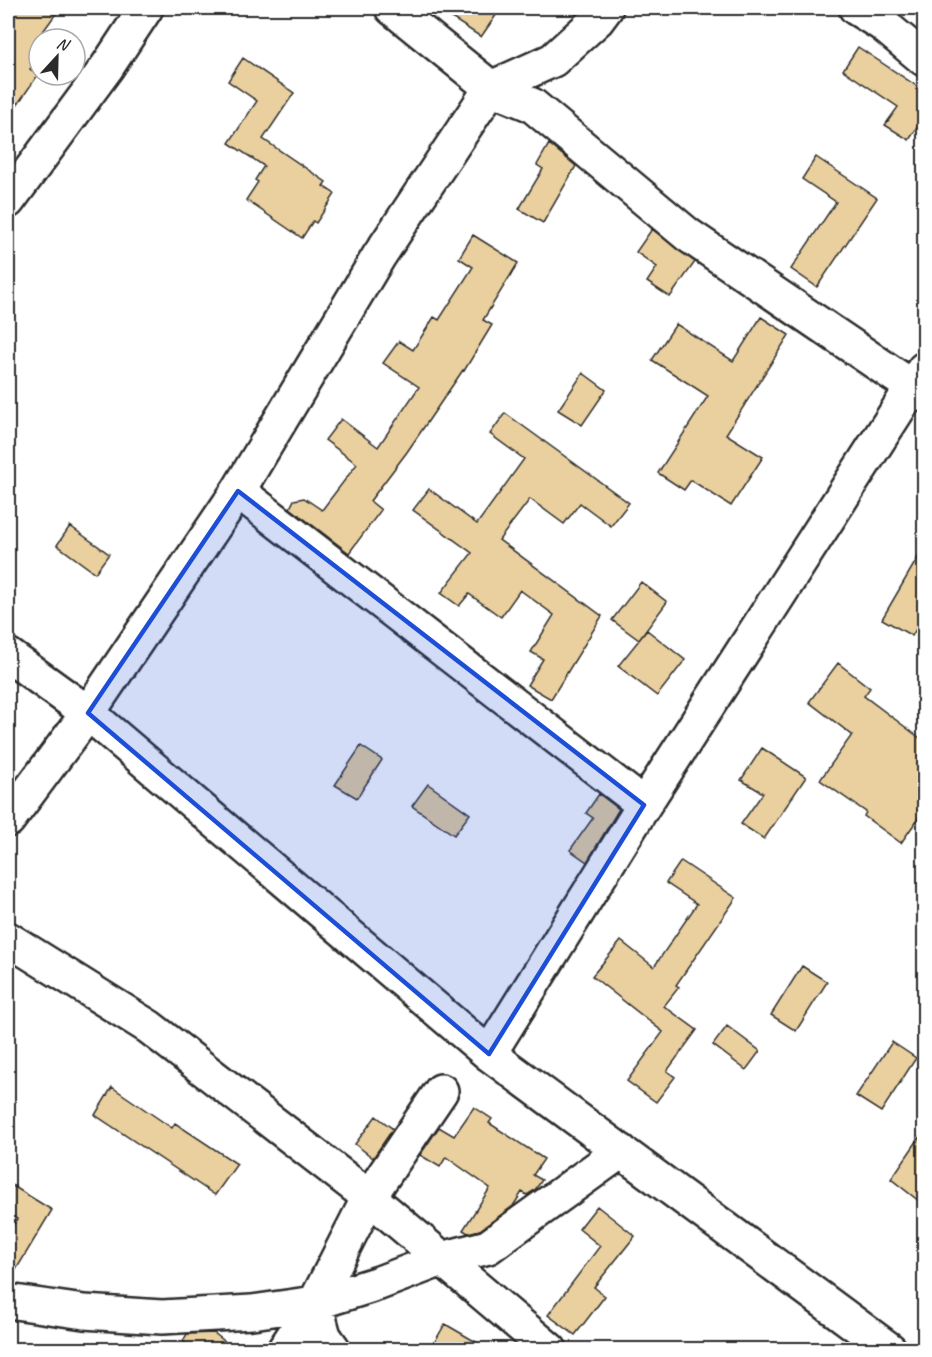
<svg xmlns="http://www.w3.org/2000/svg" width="932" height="1357" font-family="Caveat,sans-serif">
<rect width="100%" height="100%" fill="#fff"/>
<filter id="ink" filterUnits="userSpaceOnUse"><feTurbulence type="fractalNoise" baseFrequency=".0167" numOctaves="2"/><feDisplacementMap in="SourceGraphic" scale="12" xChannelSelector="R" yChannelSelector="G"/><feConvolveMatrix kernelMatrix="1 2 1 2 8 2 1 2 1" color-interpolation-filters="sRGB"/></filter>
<g filter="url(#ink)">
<!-- building -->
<path fill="#ead09f" stroke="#2b2b2b" stroke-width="1.5" d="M 8,8 L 60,8 L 39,37 L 39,57 L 30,69 L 38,75 L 8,118 Z
M 436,8 L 501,8 L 481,37 Z
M 858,47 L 924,91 L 924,117 L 909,140 L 885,125 L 898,107 L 843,70 Z
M 243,58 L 294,93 L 263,139 L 326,182 L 323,186 L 335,194 L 316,223 L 313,221 L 302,238 L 246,200 L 258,182 L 255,180 L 264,166 L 229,143 L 257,101 L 228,81 Z
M 549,144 L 576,166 L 543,223 L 519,209 L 543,169 L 537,165 Z
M 816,157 L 877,198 L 817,287 L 791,269 L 836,202 L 802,179 Z
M 652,229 L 695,262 L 670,297 L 647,282 L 657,267 L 636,252 Z
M 473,235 L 518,263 L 483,320 L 492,325 L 464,371 L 463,370 L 407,452 L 370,501 L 381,510 L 349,553 L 290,508 L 294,500 L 304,498 L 322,510 L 357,464 L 325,440 L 341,419 L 378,447 L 419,387 L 383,363 L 399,341 L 413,350 L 434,317 L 439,320 L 473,267 L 459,258 Z
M 761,317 L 789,335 L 726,434 L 763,457 L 731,506 L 691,480 L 684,490 L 658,473 L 708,396 L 652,360 L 676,324 L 733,361 Z
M 583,373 L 606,390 L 582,425 L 558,410 Z
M 505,413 L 629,503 L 611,526 L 580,503 L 564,524 L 530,499 L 499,540 L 602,616 L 551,699 L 527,685 L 543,659 L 531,652 L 554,615 L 520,590 L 501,617 L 469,594 L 459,606 L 441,593 L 472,553 L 413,510 L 429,489 L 477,524 L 524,459 L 490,434 Z
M 70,526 L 109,554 L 95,573 L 57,545 Z
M 924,547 L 924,615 L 912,636 L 882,619 Z
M 641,582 L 667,602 L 639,640 L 612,620 Z
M 647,630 L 685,660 L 657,696 L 618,666 Z
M 838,663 L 870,688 L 864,696 L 924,741 L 924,810 L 901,843 L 864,816 L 866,812 L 820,780 L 852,735 L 809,702 Z
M 361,746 L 382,760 L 357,798 L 335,785 Z
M 762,748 L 806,777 L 764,839 L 741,824 L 763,793 L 741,780 Z
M 428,784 L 470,814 L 454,835 L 412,806 Z
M 599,794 L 619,809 L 587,862 L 570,850 L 593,818 L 586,813 Z
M 681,861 L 736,898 L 676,985 L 679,987 L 664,1006 L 697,1030 L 667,1071 L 675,1077 L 656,1102 L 627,1081 L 663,1032 L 592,976 L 621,941 L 654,967 L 697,904 L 666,883 Z
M 802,966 L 827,982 L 796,1031 L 771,1015 Z
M 727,1026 L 760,1051 L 746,1070 L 713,1045 Z
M 892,1042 L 916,1058 L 881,1112 L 856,1096 Z
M 112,1087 L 172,1128 L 175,1123 L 237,1164 L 215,1195 L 95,1115 Z
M 474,1107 L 492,1119 L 489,1123 L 544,1159 L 533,1175 L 542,1180 L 535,1190 L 527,1195 L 522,1192 L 513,1206 L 480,1230 L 468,1233 L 463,1230 L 490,1188 L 446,1157 L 440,1167 L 420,1155 L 439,1127 L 454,1136 Z
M 376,1116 L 393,1129 L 373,1158 L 355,1144 Z
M 924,1131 L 924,1205 L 891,1179 Z
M 8,1183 L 52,1210 L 8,1283 L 8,1234 L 17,1219 L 8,1213 Z
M 597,1206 L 635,1236 L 594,1287 L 605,1296 L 575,1335 L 548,1315 L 600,1246 L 579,1229 Z
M 445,1324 L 490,1350 L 430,1350 Z
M 214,1333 L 236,1350 L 193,1350 L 183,1341 L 187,1334 Z"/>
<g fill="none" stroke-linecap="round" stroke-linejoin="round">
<!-- minor casing -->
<g stroke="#2b2b2b" stroke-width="38">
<path id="minor" d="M 392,8 L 491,88 L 532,105 L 688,235 L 924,395
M 856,8 L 882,24 L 924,59
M 8,201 L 107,67 L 146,8
M 238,491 L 644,805
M 8,655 L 88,713 L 489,1054 L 890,1350
M 8,820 L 88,713 L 238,491 L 379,256 L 491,88 L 553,60 L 597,20 L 606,8
M 8,939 L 149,1027 L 369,1197 L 550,1350
M 489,1054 L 644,805 L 924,369
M 8,1301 L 84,1312 L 162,1317 L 252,1312 L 315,1303 L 379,1283 L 442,1259 L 488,1247 L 621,1151
M 315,1303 L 324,1336 L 334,1350
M 284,1350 L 315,1303 L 369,1197 L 441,1091"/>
</g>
<!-- minor -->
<use href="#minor" stroke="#fff" stroke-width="33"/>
</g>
</g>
<!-- marked area -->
<path fill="#1d4ed8" fill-opacity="0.2" stroke="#1d4ed8" stroke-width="4.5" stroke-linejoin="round" d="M 238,491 L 644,805 L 489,1054 L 88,713 Z"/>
<!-- margin -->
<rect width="932" height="1357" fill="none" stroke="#fff" stroke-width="30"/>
<rect x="15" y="15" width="902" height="1327" fill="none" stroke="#2b2b2b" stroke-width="2" filter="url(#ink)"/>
<!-- north arrow -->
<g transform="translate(57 57) rotate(22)"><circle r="28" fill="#ffffff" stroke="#aaaaaa" stroke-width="1.5"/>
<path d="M0-4.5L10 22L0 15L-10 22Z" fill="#2b2b2b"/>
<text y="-9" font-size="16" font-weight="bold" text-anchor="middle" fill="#2b2b2b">N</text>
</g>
</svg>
